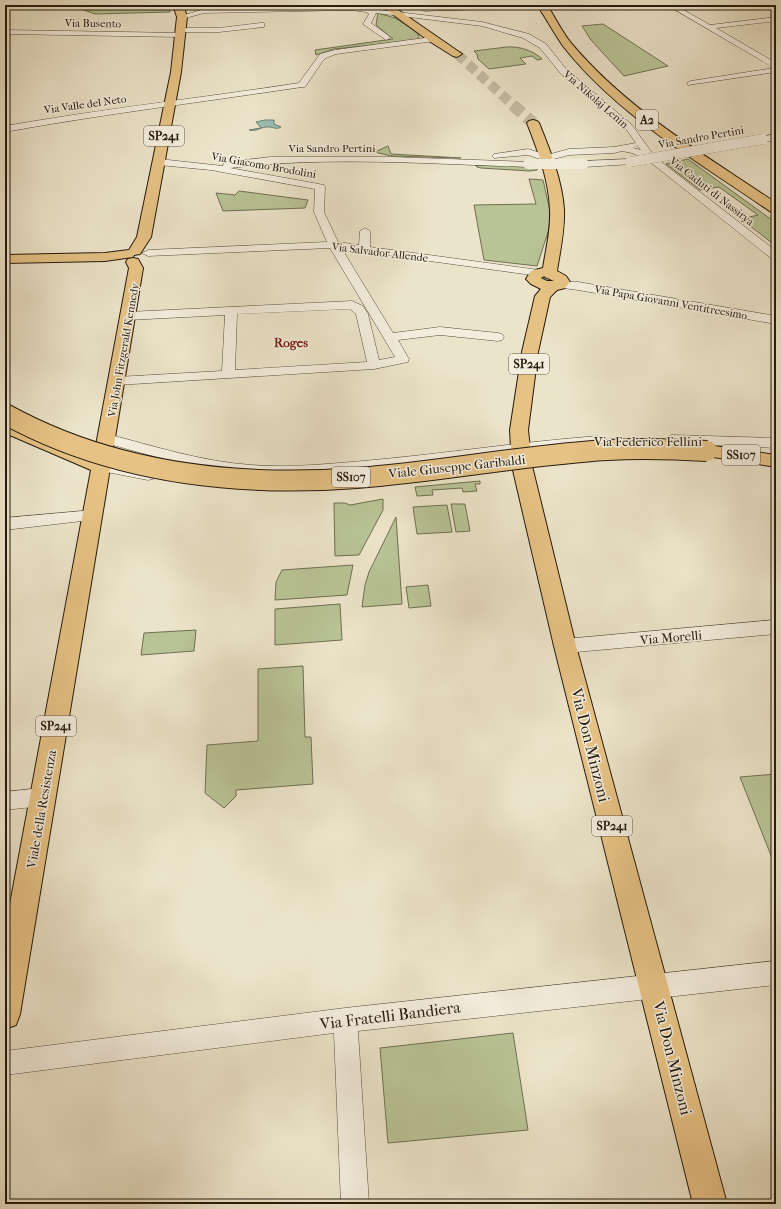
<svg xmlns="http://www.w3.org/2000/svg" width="781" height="1209" font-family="'IM FELL French Canon',serif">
<rect width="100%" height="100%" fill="#ece4ca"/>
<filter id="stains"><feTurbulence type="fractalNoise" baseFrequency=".005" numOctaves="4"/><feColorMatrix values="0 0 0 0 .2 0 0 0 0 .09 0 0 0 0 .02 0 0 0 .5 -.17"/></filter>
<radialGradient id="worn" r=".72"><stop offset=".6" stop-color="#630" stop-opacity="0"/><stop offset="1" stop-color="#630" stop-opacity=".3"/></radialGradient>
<!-- green -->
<path fill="#b9c496" stroke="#6f6f51" d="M 70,5 L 169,5 L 170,12 L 95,14 Z
M 378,13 L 395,18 L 417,32 L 420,40 L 334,49 L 316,55 L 315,50 L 393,39 L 376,25 Z
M 603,24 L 668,66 L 624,76 L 591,40 L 582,26 Z
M 507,47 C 519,46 534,51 542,59 L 537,60 L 532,56 L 520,58 L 526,64 L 489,69 L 478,59 L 477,54 L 474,51 Z
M 388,146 L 391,154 L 461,158 L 391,156 L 375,152 Z
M 688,159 L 776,223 L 776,246 L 741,219 L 758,215 L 719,187 L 700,190 L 666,164 Z
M 475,165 L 538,166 L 537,170 L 529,171 L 481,168 L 477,167 Z
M 529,179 L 543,180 L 552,220 L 537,266 L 484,260 L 474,205 L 536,204 Z
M 239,191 L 308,200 L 305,208 L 223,211 L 216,193 L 235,195 Z
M 480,481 L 480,484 L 475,484 L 477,491 L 463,492 L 462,488 L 432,490 L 433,495 L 417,496 L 415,487 Z
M 383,499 L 383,510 L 359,555 L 335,556 L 334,503 L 345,503 L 350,505 Z
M 451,504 L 465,504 L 470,531 L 456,532 Z
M 447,505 L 452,532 L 417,534 L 413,507 Z
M 396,517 L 402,604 L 362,607 L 365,585 L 369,572 Z
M 353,565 L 347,595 L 275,600 L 276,582 L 282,570 Z
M 428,585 L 431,606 L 409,608 L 406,587 Z
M 340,604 L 342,640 L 275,645 L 275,609 Z
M 196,630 L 194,651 L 141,655 L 144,633 Z
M 303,666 L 305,737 L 311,737 L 313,784 L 236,790 L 236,796 L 224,808 L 205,793 L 207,745 L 258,741 L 258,669 Z
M 776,774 L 776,868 L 740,777 Z
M 513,1033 L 528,1130 L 388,1143 L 380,1048 Z"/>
<!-- water -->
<path fill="#99bfb3" stroke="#6b7d70" d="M 265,120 L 274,120 L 274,124 L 281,127 C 276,130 274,127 269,127 C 261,126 258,132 249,130 L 261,128 L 256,122 Z"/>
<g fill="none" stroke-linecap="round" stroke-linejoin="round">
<!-- primary-tunnel-far1 -->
<path stroke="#c4bca4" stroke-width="10" stroke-dasharray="10 5" stroke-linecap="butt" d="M 457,54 L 514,106"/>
<!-- primary-tunnel -->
<path stroke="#c4bca4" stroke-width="12" stroke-dasharray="12 6" stroke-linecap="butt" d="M 513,105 L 533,123"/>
<!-- street casing -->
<g stroke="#574c3c" stroke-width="1">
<path id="street" d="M 482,5 L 519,6 L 516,8 L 424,11 L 420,9 L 424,7 Z
M 667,5 L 675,5 L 710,25 L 776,17 L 776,21 L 716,28 L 776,63 L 776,72 L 688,85 L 687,83 L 691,81 L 774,68 Z
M 360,6 L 363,8 L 482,22 L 529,34 L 546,44 L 567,70 L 632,125 L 655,157 L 776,251 L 776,260 L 772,259 L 649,161 L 632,153 L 622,151 L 614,153 L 569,155 L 546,161 L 528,155 L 494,158 L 492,156 L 494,154 L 528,149 L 547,155 L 569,149 L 614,147 L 636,143 L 626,129 L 561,74 L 540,48 L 523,38 L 482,26 L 376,13 L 371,23 L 389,36 L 390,38 L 386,40 L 363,24 L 369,14 L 366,12 L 351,10 L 204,13 L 182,19 L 178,17 L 204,9 ZM 637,145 L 641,150 L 633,148 Z
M 261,23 L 264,23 L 264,27 L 219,32 L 181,32 L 177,30 L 181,28 L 219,28 Z
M 5,30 L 181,33 L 185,35 L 181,37 L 5,34 Z
M 432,37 L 435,37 L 435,41 L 336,54 L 326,58 L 322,62 L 305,87 L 302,87 C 203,102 103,114 5,132 L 5,126 C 103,109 201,98 299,83 L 320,54 L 335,50 Z
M 776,134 L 776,140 L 763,142 L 758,139 L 760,137 Z
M 271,157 L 392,157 L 531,162 L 533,164 L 531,166 L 528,167 C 430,164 327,156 230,168 L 324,185 L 325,187 L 324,212 L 338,242 L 359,245 L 360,231 L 365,228 L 370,231 L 370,247 L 539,270 L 543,271 L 545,273 L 543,275 L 539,276 L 342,249 L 393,333 L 440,327 L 498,333 L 502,334 L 504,337 L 502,340 L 498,341 L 440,335 L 398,340 L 409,359 L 408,362 L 374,369 L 117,385 L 112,384 L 110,381 L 112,378 L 117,377 L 222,371 L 225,315 L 128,320 L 124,319 L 122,316 L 124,313 L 128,312 L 352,301 L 363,306 L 368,314 L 379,360 L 395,357 L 330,248 L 148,256 L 142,253 L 148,250 L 327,242 L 314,212 L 315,189 L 211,170 L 159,165 L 154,162 L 159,159 L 223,166 L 224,163 L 227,162 ZM 350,309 L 356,314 L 367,362 L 235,370 L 237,314 Z
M 630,159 L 635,162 L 633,164 L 584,167 L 579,164 L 584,161 Z
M 560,282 L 578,282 L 776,316 L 776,324 L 578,290 L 556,287 L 554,285 L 556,283 Z
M 107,434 C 154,446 203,462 252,465 C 289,468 326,464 363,461 C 442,454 520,442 598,436 L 603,438 L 605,441 L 603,444 L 598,446 C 519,452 440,464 361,471 C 324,474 286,478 249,475 C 199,470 150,455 102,442 L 100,439 L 102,436 Z
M 672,435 L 776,438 L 776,448 L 667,443 L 665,440 L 667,437 Z
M 101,462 L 148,470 L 153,471 L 155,475 L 153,479 L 148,480 L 96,470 L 94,467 L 96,464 Z
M 94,510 L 99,511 L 102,515 L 99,519 L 5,530 L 5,518 Z
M 776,620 L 776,634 L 565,653 L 559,651 L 556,646 L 559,641 L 565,639 Z
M 42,788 L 49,790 L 52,797 L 49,804 L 42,806 L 5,810 L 5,792 Z
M 776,961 L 776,985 L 358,1031 L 369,1204 L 341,1204 L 334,1033 L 5,1075 L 5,1051 L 345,1008 Z"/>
</g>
<!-- primary casing -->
<g stroke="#251a0c" stroke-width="2">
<path id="primary" d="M 173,5 L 183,5 L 187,17 L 181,72 L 151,237 L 140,254 L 134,255 L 133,257 L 105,261 L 5,263 L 5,255 L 105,253 L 129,250 L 137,237 L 171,72 L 177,17 Z
M 380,5 L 391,5 L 462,54 L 457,57 L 453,56 L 429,41 Z
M 533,120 L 537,121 L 539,123 C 550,150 562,180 564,209 C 565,230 560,251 557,271 L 566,276 L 570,282 L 565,288 L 557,290 L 550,297 L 538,352 L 528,430 L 532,466 L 576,646 L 727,1204 L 693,1204 L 554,646 L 512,466 L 510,430 L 522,352 L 535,296 L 541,289 L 531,284 L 526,279 L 531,271 L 543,268 C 546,249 551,229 550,210 C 549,180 538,151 527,123 L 529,121 ZM 544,276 L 545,277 L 554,281 L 547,281 L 541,278 Z
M 133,258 L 138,259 L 143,268 L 20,1014 L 16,1025 L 5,1029 L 5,931 L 91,470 L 5,433 L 5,420 L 94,456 L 129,268 L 126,262 L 128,259 Z
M 707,445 L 776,455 L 776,467 L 700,455 L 698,451 L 700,447 Z"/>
</g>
<!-- highway casing -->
<g stroke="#251a0c" stroke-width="2">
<path id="highway" d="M 537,5 L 547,5 C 555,17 562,32 571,43 C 627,110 705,155 776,203 L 776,213 L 771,212 C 699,162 618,116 563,46 C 554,33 546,18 537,5 Z"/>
</g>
<!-- street -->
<use href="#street" fill="#f3eddd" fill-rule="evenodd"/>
<!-- primary -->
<use href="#primary" fill="#e6c285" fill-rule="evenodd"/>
<!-- highway -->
<use href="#highway" fill="#e6c285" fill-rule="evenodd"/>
<!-- street-bridge-far1 casing -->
<g stroke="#574c3c" stroke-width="8" stroke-linecap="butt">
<path id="street-bridge-far1" d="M 516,6 L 553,5"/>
</g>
<!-- street-bridge casing -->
<g stroke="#574c3c" stroke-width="10" stroke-linecap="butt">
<path id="street-bridge" d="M 630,162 L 763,139
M 528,164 L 584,164"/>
</g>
<!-- primary-bridge casing -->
<g stroke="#251a0c" stroke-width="22" stroke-linecap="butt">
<path id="primary-bridge" d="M 5,414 C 112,473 237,487 357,478 C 440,472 523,455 607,450 C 640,448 674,449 707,451"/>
</g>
<!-- street-bridge-far1 -->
<use href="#street-bridge-far1" stroke="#f3eddd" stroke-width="8"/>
<!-- street-bridge -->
<use href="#street-bridge" stroke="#f3eddd" stroke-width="10"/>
<!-- primary-bridge -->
<use href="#primary-bridge" stroke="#e6c285" stroke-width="20"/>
</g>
<g text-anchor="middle" stroke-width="3" stroke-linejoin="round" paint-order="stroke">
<!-- far-street labels -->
<g font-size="11" fill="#251a0c" stroke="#f3eddd">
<text transform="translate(93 23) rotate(1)" y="4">Via Busento</text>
<text transform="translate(596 99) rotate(41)" y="4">Via Nikolaj Lenin</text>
<text transform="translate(85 104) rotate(-8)" y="4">Via Valle del Neto</text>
<text transform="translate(701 137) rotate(-10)" y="4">Via Sandro Pertini</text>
<text x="332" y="152">Via Sandro Pertini</text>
<text transform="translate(264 165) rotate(10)" y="4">Via Giacomo Brodolini</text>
<text transform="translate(712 191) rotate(38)" y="4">Via Caduti di Nassirya</text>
<text transform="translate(380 252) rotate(7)" y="4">Via Salvador Allende</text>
<text transform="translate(671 302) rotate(10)" y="4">Via Papa Giovanni Ventitreesimo</text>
<text transform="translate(123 350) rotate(-80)" y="4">Via John Fitzgerald Kennedy</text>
</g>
<!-- shield labels -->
<g fill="#f3eddd" stroke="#63594b" stroke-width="1">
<rect x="636" y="110" width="22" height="20" rx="3"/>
<rect x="144" y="126" width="40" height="20" rx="3"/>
<rect x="509" y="354" width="40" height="20" rx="3"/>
<rect x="722" y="445" width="38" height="20" rx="3"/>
<rect x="332" y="467" width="38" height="20" rx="3"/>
<rect x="36" y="716" width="40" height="20" rx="3"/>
<rect x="592" y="816" width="40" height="20" rx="3"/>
</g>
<g font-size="12" font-weight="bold" fill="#251a0c">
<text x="647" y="124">A2</text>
<text x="164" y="140">SP241</text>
<text x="529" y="368">SP241</text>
<text x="741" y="459">SS107</text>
<text x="351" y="481">SS107</text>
<text x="56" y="730">SP241</text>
<text x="612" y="830">SP241</text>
</g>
<!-- far-quarter labels -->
<g font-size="13" font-weight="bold" fill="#7a1f14" stroke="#f3eddd">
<text x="291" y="347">Roges</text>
</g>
<!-- street labels -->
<g font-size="13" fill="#251a0c" stroke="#f3eddd">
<text x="648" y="446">Via Federico Fellini</text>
<text transform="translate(457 466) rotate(-6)" y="5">Viale Giuseppe Garibaldi</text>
<text transform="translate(671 637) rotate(-5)" y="5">Via Morelli</text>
<text transform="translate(41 809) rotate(-80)" y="5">Viale della Resistenza</text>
</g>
<!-- near-street labels -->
<g font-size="16" fill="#251a0c" stroke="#f3eddd">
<text transform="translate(591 745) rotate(76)" y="6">Via Don Minzoni</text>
<text transform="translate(390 1015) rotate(-7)" y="6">Via Fratelli Bandiera</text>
<text transform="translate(673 1058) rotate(76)" y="6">Via Don Minzoni</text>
</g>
</g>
<!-- margin -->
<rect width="781" height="1209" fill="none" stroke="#ece4ca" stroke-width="20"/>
<rect x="6" y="6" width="769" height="1197" fill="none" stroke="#251a0c" stroke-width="2"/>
<rect x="10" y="10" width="761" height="1189" fill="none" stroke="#251a0c"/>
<rect width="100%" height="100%" filter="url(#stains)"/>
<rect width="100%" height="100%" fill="url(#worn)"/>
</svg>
